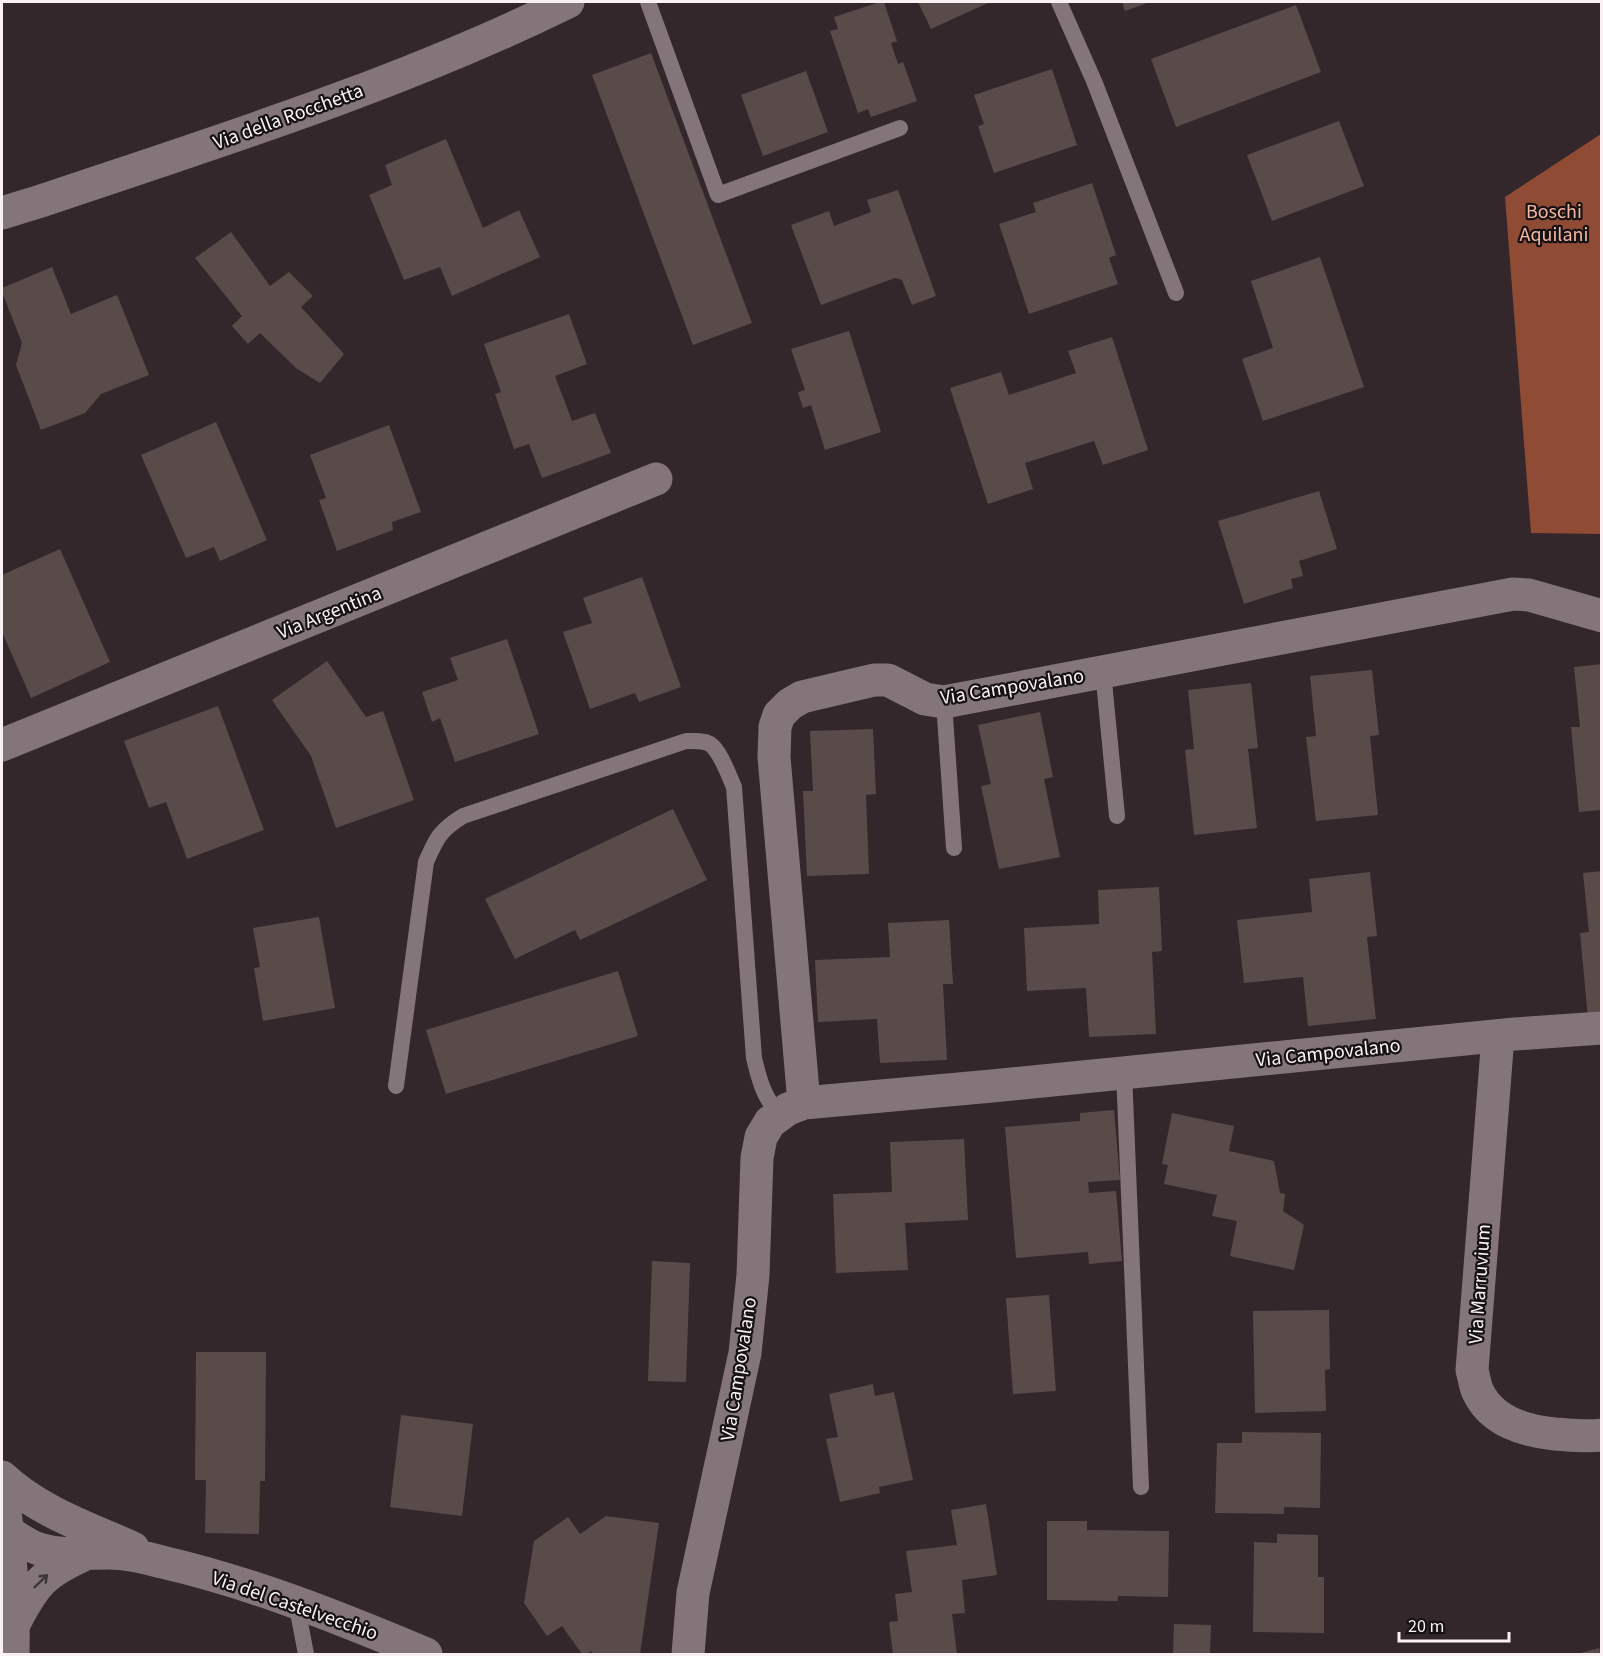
<svg xmlns="http://www.w3.org/2000/svg" width="1603" height="1656" font-family="'Source Sans 3',sans-serif">
<rect width="100%" height="100%" fill="#33272b"/>
<!-- forest -->
<path fill="#8f4b33" d="M 1601,134 L 1601,534 L 1531,533 L 1505,197 Z"/>
<!-- building -->
<path fill="#5a4b4b" d="M 880,2 L 884,2 L 897,41 L 891,43 L 898,64 L 903,62 L 917,101 L 871,117 L 868,109 L 858,113 L 830,31 L 838,29 L 834,17 Z
M 918,2 L 990,2 L 931,29 Z
M 1122,2 L 1150,2 L 1125,11 Z
M 1296,5 L 1321,72 L 1176,127 L 1151,59 Z
M 651,53 L 752,323 L 693,345 L 592,75 Z
M 1052,69 L 1077,145 L 994,173 L 978,126 L 984,124 L 974,95 Z
M 806,71 L 828,132 L 763,156 L 741,95 Z
M 1339,121 L 1364,186 L 1272,221 L 1247,155 Z
M 446,139 L 483,228 L 519,210 L 540,257 L 452,296 L 440,267 L 404,280 L 369,195 L 392,185 L 385,165 Z
M 1092,183 L 1116,255 L 1109,258 L 1118,284 L 1029,314 L 999,224 L 1036,212 L 1033,203 Z
M 898,190 L 936,296 L 912,305 L 902,280 L 895,278 L 821,305 L 791,225 L 829,211 L 834,226 L 871,212 L 867,200 Z
M 231,232 L 270,286 L 289,272 L 313,296 L 301,307 L 344,354 L 320,383 L 296,368 L 260,333 L 248,344 L 232,326 L 242,316 L 195,258 Z
M 1320,257 L 1364,387 L 1263,421 L 1242,359 L 1273,348 L 1251,281 Z
M 52,267 L 71,314 L 117,295 L 149,375 L 101,394 L 85,413 L 41,430 L 16,365 L 22,343 L 2,292 L 2,288 Z
M 569,314 L 587,364 L 555,376 L 572,421 L 595,413 L 611,453 L 542,478 L 529,444 L 514,449 L 495,394 L 501,392 L 484,344 Z
M 849,331 L 881,432 L 825,450 L 811,405 L 803,408 L 798,392 L 805,390 L 791,349 Z
M 1112,337 L 1148,450 L 1103,465 L 1094,441 L 1025,463 L 1033,489 L 988,504 L 950,388 L 1001,372 L 1009,395 L 1076,373 L 1068,351 Z
M 216,422 L 267,540 L 220,561 L 214,547 L 186,558 L 141,455 Z
M 389,425 L 421,512 L 392,522 L 393,530 L 337,551 L 319,500 L 326,498 L 310,455 Z
M 1319,491 L 1337,549 L 1299,561 L 1303,576 L 1291,579 L 1293,588 L 1244,604 L 1218,521 Z
M 60,549 L 110,662 L 31,698 L 2,632 L 2,575 Z
M 642,577 L 681,687 L 639,702 L 635,693 L 590,709 L 563,632 L 592,623 L 583,598 Z
M 507,639 L 539,734 L 455,762 L 440,718 L 432,722 L 422,692 L 458,680 L 450,658 Z
M 327,661 L 366,717 L 383,711 L 414,800 L 336,828 L 311,756 L 272,700 Z
M 1602,664 L 1602,810 L 1579,812 L 1571,727 L 1580,727 L 1574,667 Z
M 1372,670 L 1379,735 L 1370,736 L 1378,815 L 1316,821 L 1306,737 L 1316,736 L 1310,676 Z
M 1251,683 L 1258,748 L 1248,749 L 1257,828 L 1194,835 L 1185,750 L 1194,749 L 1188,690 Z
M 218,706 L 264,830 L 187,859 L 166,802 L 149,808 L 124,741 Z
M 1040,712 L 1053,777 L 1044,779 L 1060,857 L 999,869 L 981,786 L 991,784 L 978,725 Z
M 873,729 L 876,794 L 866,795 L 869,874 L 807,876 L 803,791 L 813,791 L 810,731 Z
M 673,809 L 707,880 L 580,940 L 575,930 L 515,959 L 485,899 Z
M 1602,871 L 1602,1017 L 1588,1018 L 1580,933 L 1589,932 L 1583,873 Z
M 1370,872 L 1377,936 L 1367,937 L 1376,1019 L 1308,1026 L 1303,977 L 1244,983 L 1237,920 L 1312,912 L 1309,879 Z
M 1159,887 L 1162,951 L 1152,952 L 1156,1034 L 1089,1037 L 1086,988 L 1027,991 L 1024,928 L 1099,924 L 1098,890 Z
M 319,917 L 335,1008 L 263,1021 L 254,968 L 260,967 L 253,928 Z
M 949,920 L 953,984 L 943,984 L 947,1060 L 880,1063 L 877,1019 L 818,1022 L 815,960 L 890,957 L 888,923 Z
M 618,971 L 638,1036 L 446,1094 L 426,1030 Z
M 1114,1110 L 1120,1180 L 1088,1182 L 1089,1193 L 1116,1191 L 1122,1261 L 1089,1264 L 1088,1252 L 1016,1258 L 1005,1127 L 1080,1121 L 1080,1113 Z
M 1172,1113 L 1234,1126 L 1229,1151 L 1274,1161 L 1280,1193 L 1285,1194 L 1283,1211 L 1304,1225 L 1294,1270 L 1230,1256 L 1237,1221 L 1212,1216 L 1217,1195 L 1164,1184 L 1168,1165 L 1162,1164 Z
M 964,1139 L 968,1220 L 905,1223 L 908,1270 L 836,1273 L 833,1194 L 892,1192 L 890,1142 Z
M 652,1261 L 690,1263 L 686,1382 L 648,1381 Z
M 1049,1295 L 1056,1391 L 1013,1394 L 1006,1298 Z
M 1329,1310 L 1330,1369 L 1325,1370 L 1326,1411 L 1255,1413 L 1253,1311 Z
M 196,1352 L 266,1352 L 265,1481 L 260,1481 L 259,1534 L 205,1533 L 206,1480 L 195,1480 Z
M 873,1384 L 875,1396 L 894,1392 L 913,1480 L 879,1487 L 880,1493 L 840,1502 L 826,1439 L 838,1437 L 829,1394 Z
M 401,1415 L 473,1424 L 462,1516 L 390,1507 Z
M 1242,1432 L 1321,1433 L 1320,1508 L 1284,1507 L 1284,1514 L 1215,1513 L 1217,1443 L 1242,1443 Z
M 986,1504 L 997,1575 L 962,1580 L 965,1613 L 952,1614 L 957,1654 L 893,1654 L 889,1622 L 898,1621 L 895,1594 L 912,1592 L 906,1551 L 957,1545 L 951,1510 Z
M 606,1516 L 659,1523 L 640,1654 L 594,1654 L 591,1651 L 586,1654 L 582,1654 L 562,1626 L 547,1636 L 524,1603 L 534,1541 L 568,1517 L 580,1534 Z
M 1047,1521 L 1087,1521 L 1087,1530 L 1169,1531 L 1168,1597 L 1118,1596 L 1118,1601 L 1047,1600 Z
M 1277,1534 L 1318,1535 L 1318,1577 L 1324,1577 L 1324,1633 L 1253,1632 L 1254,1542 L 1277,1543 Z
M 1174,1624 L 1211,1625 L 1210,1654 L 1173,1654 Z
M 1599,1648 L 1601,1654 L 1577,1654 Z"/>
<g fill="none" stroke-linecap="round" stroke-linejoin="round">
<!-- service -->
<path stroke="#837579" stroke-width="16" d="M 648,2 L 718,195 L 900,128
M 1059,2 L 1094,81 L 1176,293
M 1103,671 L 1117,816
M 944,702 L 954,848
M 1124,1072 L 1141,1487
M 396,1086 L 426,862 C 436,839 440,830 463,816 L 686,741 C 694,741 703,740 710,744 C 721,752 728,774 734,787 L 754,1058 C 760,1083 763,1094 779,1116
M 296,1602 L 306,1654"/>
<!-- minor -->
<path stroke="#837579" stroke-width="33" d="M 2,213 L 41,201 C 219,141 399,85 568,2
M 2,745 L 656,479
M 1498,1036 L 1472,1370 C 1474,1377 1475,1386 1478,1392 C 1492,1422 1525,1431 1555,1434 C 1571,1435 1586,1437 1602,1435
M 804,1103 L 774,757 L 775,727 L 779,715 L 790,704 L 802,697 L 874,680 L 888,680 L 925,699 L 944,702 L 1513,594 L 1529,595 L 1602,616
M 2,1477 C 38,1511 88,1528 133,1548
M 7,1531 C 18,1538 28,1546 39,1549 C 61,1556 85,1553 108,1553 C 126,1553 144,1557 162,1562 C 253,1583 340,1618 426,1654
M 13,1626 C 34,1584 43,1573 86,1554
M 688,1654 L 693,1593 L 745,1353 L 753,1275 L 757,1158 L 761,1137 L 770,1122 L 788,1109 L 804,1103 L 992,1086 L 1515,1034 L 1602,1028"/>
<!-- secondary -->
<path stroke="#837579" stroke-width="33" d="M 2,1492 C 11,1546 14,1600 13,1654"/>
</g>
<!-- one-way arrows -->
<defs><path id="oneway-shaft" d="M-6 0H5M1.5-3L5.5 0L1.5 3" fill="none" stroke-width="1.6" stroke-linecap="round" stroke-linejoin="round" transform="scale(1.5)"/></defs>
<use stroke="#3d3537" href="#oneway-shaft" transform="translate(41 1581) rotate(-44)"/>
<g text-anchor="middle" stroke-width="4.5" stroke-linejoin="round" paint-order="stroke">
<!-- street labels -->
<g font-size="20" fill="#f9f1f3" stroke="#171214">
<text transform="translate(288 116) rotate(-20)" y="7">Via della Rocchetta</text>
<text transform="translate(329 612) rotate(-22)" y="7">Via Argentina</text>
<text transform="translate(1012 686) rotate(-9)" y="7">Via Campovalano</text>
<text transform="translate(1328 1052) rotate(-6)" y="7">Via Campovalano</text>
<text transform="translate(1479 1284) rotate(-86)" y="7">Via Marruvium</text>
<text transform="translate(738 1369) rotate(-81)" y="7">Via Campovalano</text>
<text transform="translate(295 1605) rotate(19)" y="7">Via del Castelvecchio</text>
</g>
<!-- park labels -->
<g font-size="20" fill="#f5b7a2" stroke="#171214">
<text x="1554" y="218">Boschi<tspan x="1554" dy="23">Aquilani</tspan></text>
</g>
</g>
<!-- border -->
<rect width="1603" height="1656" fill="none" stroke="#f9f1f3" stroke-width="6"/>
<!-- scale -->
<path d="M1399 1632v9h110v-9" fill="none" stroke="#f9f1f3" stroke-width="3"/>
<text x="1408" y="1632" font-size="18" fill="#f9f1f3" stroke="#171214" stroke-width="4.5" paint-order="stroke">20 m</text>
</svg>
